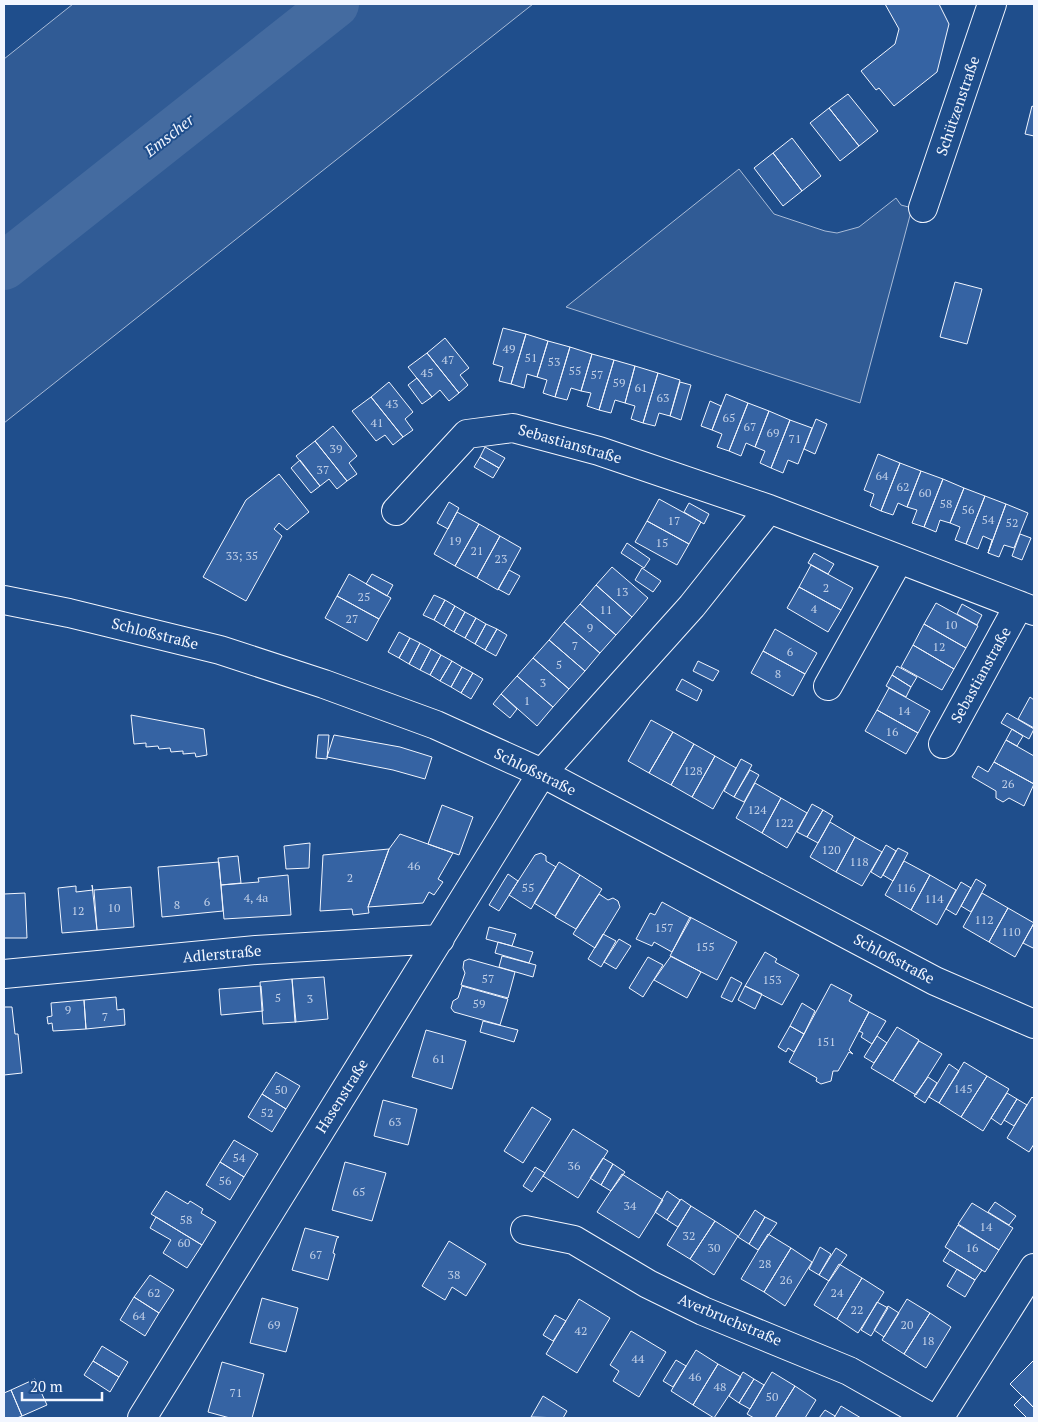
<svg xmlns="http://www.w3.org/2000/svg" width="1038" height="1422" font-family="'PT Serif',serif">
<rect width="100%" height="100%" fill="#1f4e8c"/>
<!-- built -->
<path fill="#305b95" stroke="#a8bbd7" d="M 73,4 L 533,4 L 4,423 L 4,59 Z
M 739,169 L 774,214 L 825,231 L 837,233 L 859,227 L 896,198 L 901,205 L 912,208 L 860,403 L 566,307 Z"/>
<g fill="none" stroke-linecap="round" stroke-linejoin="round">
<!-- river -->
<path stroke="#446ba0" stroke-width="48" d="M 4,266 L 335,4"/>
</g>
<!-- building -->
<path fill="#3563a3" stroke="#f2f6ff" d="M 885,4 L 939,4 L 949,24 L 937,72 L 894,106 L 879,88 L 876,90 L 861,71 L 895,44 L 899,29 Z
M 848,94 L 878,131 L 859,146 L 829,108 Z
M 1032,106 L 1034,107 L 1034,136 L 1025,134 Z
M 829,108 L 859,146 L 840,161 L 810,123 Z
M 792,138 L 821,176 L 802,191 L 773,153 Z
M 773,153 L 802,191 L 783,206 L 754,168 Z
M 955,282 L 982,289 L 967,344 L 940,337 Z
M 503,328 L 526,334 L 511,384 L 499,381 L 503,367 L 493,364 Z
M 526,334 L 548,341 L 537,377 L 527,374 L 524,388 L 511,384 Z
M 445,338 L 469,368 L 460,375 L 468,385 L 459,393 L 427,353 Z
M 548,341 L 570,347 L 555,397 L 543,393 L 547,380 L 537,377 Z
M 570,347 L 592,354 L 581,391 L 571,388 L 567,400 L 555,397 Z
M 427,353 L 459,393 L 449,401 L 440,390 L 432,397 L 408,367 Z
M 592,354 L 614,360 L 599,410 L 587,406 L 591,393 L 581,391 Z
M 614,360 L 635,366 L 625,403 L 615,400 L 611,413 L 599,410 Z
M 635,366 L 658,373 L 643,423 L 631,419 L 635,406 L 625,403 Z
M 658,373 L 680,380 L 670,416 L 659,413 L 655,426 L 643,423 Z
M 417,378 L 432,397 L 422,404 L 408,385 Z
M 389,382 L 413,412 L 405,419 L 413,430 L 403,437 L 371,397 Z
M 680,382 L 691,385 L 681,420 L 670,416 Z
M 726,394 L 748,403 L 729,451 L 717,447 L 722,434 L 712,430 Z
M 371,397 L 403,437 L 393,445 L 385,435 L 376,441 L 352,411 Z
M 710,401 L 721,406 L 712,430 L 701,426 Z
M 748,403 L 769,411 L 755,447 L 746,443 L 741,456 L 729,451 Z
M 769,411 L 790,420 L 771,468 L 760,463 L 765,451 L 755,447 Z
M 816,419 L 827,424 L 815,454 L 804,449 Z
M 790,420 L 812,428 L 798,464 L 788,460 L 783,473 L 771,468 Z
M 333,426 L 357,456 L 349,463 L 357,474 L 347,481 L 315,441 Z
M 315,441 L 347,481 L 337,489 L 329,479 L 320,486 L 296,456 Z
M 485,447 L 505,458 L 499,468 L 480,457 Z
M 878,454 L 900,463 L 881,511 L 870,506 L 874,494 L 864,490 Z
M 480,457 L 499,468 L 493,478 L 474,467 Z
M 300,460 L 320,486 L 311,493 L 291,468 Z
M 900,463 L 921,471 L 907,507 L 898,503 L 893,515 L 881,511 Z
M 921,471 L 943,479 L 924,527 L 912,523 L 917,510 L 907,507 Z
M 279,474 L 309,512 L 287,530 L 279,523 L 274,529 L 282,536 L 246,601 L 203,577 L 246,500 Z
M 943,479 L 964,488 L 950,523 L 940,520 L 936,532 L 924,527 Z
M 964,488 L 985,496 L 966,544 L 955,540 L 960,527 L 950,523 Z
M 985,496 L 1006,504 L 988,553 L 992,540 L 983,536 L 978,549 L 966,544 Z
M 659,499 L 701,522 L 689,544 L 647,521 Z
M 449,502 L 459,508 L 448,529 L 437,523 Z
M 689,503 L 709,514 L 704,524 L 684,512 Z
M 1006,504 L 1028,513 L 1014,548 L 1004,545 L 999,557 L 988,553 Z
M 457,512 L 479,524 L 455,566 L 434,554 Z
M 647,521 L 689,544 L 677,565 L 635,542 Z
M 479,524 L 500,536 L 477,578 L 455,566 Z
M 1020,534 L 1031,538 L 1022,560 L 1012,556 Z
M 500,536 L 521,548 L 498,590 L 477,578 Z
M 627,543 L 650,559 L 644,568 L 621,553 Z
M 814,553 L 834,564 L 828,574 L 808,563 Z
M 811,565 L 853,588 L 841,610 L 799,587 Z
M 612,567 L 648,598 L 632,617 L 596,585 Z
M 642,568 L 661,581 L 653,592 L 635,580 Z
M 509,570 L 520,576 L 509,595 L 498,589 Z
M 349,574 L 391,598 L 379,619 L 337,596 Z
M 372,574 L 393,585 L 387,596 L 366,584 Z
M 596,585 L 632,617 L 616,635 L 580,604 Z
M 799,587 L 841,610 L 828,632 L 787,608 Z
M 434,595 L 445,600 L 434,620 L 423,615 Z
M 337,596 L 379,619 L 367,641 L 325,618 Z
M 445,600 L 455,606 L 444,626 L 434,620 Z
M 936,603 L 978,626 L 966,648 L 924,624 Z
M 580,604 L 616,635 L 600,653 L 564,622 Z
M 962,604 L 982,615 L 977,625 L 957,614 Z
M 455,606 L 465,612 L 454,632 L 444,626 Z
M 465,612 L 476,618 L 465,638 L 454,632 Z
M 476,618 L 486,624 L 475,644 L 465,638 Z
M 564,622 L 600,653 L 585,671 L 549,640 Z
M 486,624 L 497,629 L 485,650 L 475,644 Z
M 924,624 L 966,648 L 954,669 L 913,645 Z
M 497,629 L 507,635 L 496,656 L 485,650 Z
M 775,629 L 817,653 L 805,674 L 763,651 Z
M 399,632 L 410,638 L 399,658 L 388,652 Z
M 410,638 L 420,643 L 409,664 L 399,658 Z
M 549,640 L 585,671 L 569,689 L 533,658 Z
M 420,643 L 431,649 L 420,670 L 409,664 Z
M 913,645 L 954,669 L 942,690 L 901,667 Z
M 431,649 L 441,655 L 430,675 L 420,670 Z
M 763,651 L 805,674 L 793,696 L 751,673 Z
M 441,655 L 452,661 L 440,681 L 430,675 Z
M 533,658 L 569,689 L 553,707 L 517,676 Z
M 452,661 L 462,667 L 451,687 L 440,681 Z
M 698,661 L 719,671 L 713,681 L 693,671 Z
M 897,666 L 917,677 L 911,687 L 892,675 Z
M 462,667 L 473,673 L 461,693 L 451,687 Z
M 473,673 L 483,679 L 471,699 L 461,693 Z
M 892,675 L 911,687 L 906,697 L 886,686 Z
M 517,676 L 553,707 L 537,726 L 501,694 Z
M 682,679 L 702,690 L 697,701 L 676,690 Z
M 889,688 L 930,711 L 918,733 L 877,710 Z
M 501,694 L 517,709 L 510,718 L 493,704 Z
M 1030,697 L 1034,700 L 1034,728 L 1018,719 Z
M 877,710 L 918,733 L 906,754 L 865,731 Z
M 1007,713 L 1034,729 L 1029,739 L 1001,723 Z
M 131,715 L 204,729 L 207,755 L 196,757 L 195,753 L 183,754 L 183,751 L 171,752 L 170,748 L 159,749 L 158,746 L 146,747 L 146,743 L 134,744 Z
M 651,720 L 673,732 L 649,773 L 628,761 Z
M 1012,729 L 1023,736 L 1017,746 L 1006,740 Z
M 673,732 L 694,744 L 671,785 L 649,773 Z
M 318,735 L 329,735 L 327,759 L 316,758 Z
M 334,735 L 400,747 L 432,757 L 425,779 L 393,770 L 327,757 Z
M 1006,740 L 1034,756 L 1034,784 L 994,762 Z
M 694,744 L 715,756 L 692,797 L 671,785 Z
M 715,756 L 736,768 L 713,809 L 692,797 Z
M 741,759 L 752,765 L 734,797 L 724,791 Z
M 994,762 L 1034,784 L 1024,806 L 1009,798 L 1003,802 L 996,798 L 996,791 L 972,777 L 978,766 L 988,772 Z
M 750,770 L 759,775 L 744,802 L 734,797 Z
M 755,783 L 781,798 L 762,833 L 736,818 Z
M 781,798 L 807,813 L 787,848 L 762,833 Z
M 812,804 L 823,810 L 807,837 L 797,832 Z
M 442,805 L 473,817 L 459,855 L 428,844 Z
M 823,810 L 833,816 L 818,843 L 807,837 Z
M 830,822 L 855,837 L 836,872 L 810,857 Z
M 400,834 L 453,853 L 438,879 L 443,882 L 434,895 L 429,892 L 423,903 L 368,907 L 389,849 Z
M 855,837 L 882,852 L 862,886 L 836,872 Z
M 310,843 L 309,868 L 286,869 L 284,846 Z
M 886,845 L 896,851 L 881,878 L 871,872 Z
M 898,848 L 908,853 L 893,881 L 883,875 Z
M 389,849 L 368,907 L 369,913 L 353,915 L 352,909 L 320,911 L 323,855 Z
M 541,853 L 546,856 L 546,861 L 556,867 L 531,909 L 509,895 L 535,855 Z
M 238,856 L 241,883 L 221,885 L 218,858 Z
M 904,861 L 930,875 L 911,910 L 885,895 Z
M 219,862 L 223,911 L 162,917 L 158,867 Z
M 559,862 L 580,875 L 555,916 L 534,903 Z
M 508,874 L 518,881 L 499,911 L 489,905 Z
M 288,875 L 291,915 L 224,919 L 221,885 L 259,882 L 258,878 Z
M 580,875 L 602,889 L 576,929 L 555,917 Z
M 930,875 L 956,890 L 937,925 L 911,910 Z
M 976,879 L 986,885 L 971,912 L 961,906 Z
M 961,882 L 971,888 L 956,915 L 946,909 Z
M 92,885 L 97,930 L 62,933 L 58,888 L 76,886 L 76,892 L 93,890 Z
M 131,887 L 134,927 L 97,930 L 94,890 Z
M 25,893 L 27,938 L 4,938 L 4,894 Z
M 982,893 L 1008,908 L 989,942 L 963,927 Z
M 599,894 L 608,900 L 613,898 L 618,901 L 620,907 L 595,948 L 573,934 Z
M 662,902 L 691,918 L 672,952 L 654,942 L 652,946 L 636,939 L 650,913 L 655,915 Z
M 1008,908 L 1034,923 L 1015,957 L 989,942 Z
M 690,917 L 737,942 L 717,980 L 670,956 Z
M 1034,923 L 1034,946 L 1033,948 L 1023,943 Z
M 489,927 L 516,934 L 512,946 L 486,939 Z
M 603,934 L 616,941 L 601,967 L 588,959 Z
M 619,939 L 631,946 L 616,969 L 604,962 Z
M 498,942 L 533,952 L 529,963 L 495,953 Z
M 765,952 L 777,959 L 775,962 L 799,975 L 782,1005 L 745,986 Z
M 502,956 L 536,965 L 533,977 L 499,967 Z
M 671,956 L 701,972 L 687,998 L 654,980 Z
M 648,957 L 663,965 L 643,997 L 629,988 Z
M 469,959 L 515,972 L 508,998 L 461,985 L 465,973 L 463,968 L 464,961 Z
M 324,977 L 328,1019 L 295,1022 L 292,979 Z
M 731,977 L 742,983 L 732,1002 L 721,997 Z
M 292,979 L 296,1022 L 263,1024 L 260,982 Z
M 831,984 L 852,995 L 849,1001 L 869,1012 L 849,1050 L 853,1054 L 849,1052 L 838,1071 L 833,1071 L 831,1081 L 821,1084 L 816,1081 L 817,1078 L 789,1062 Z
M 261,986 L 263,1011 L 221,1015 L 219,989 Z
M 462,986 L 508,999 L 500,1025 L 454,1012 L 451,1008 L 453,1001 L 458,998 Z
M 745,986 L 762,994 L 755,1009 L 738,1000 Z
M 116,997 L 117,1010 L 124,1009 L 125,1025 L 86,1029 L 84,1000 Z
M 84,1000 L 86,1029 L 53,1031 L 52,1023 L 48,1024 L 47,1017 L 52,1016 L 51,1003 Z
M 802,1003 L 815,1011 L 804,1034 L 790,1026 Z
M 4,1007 L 12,1007 L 15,1034 L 18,1034 L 22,1073 L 4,1075 Z
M 869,1012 L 886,1021 L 872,1044 L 861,1037 L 863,1033 L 859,1031 Z
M 483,1021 L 518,1030 L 514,1042 L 480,1032 Z
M 790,1026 L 804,1034 L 794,1052 L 788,1048 L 786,1052 L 778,1047 Z
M 897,1027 L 919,1040 L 893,1081 L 871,1068 Z
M 426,1030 L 466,1041 L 452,1089 L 412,1077 Z
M 877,1036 L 887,1043 L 874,1063 L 864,1057 Z
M 919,1041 L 942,1054 L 916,1095 L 893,1081 Z
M 964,1062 L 987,1076 L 961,1117 L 939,1103 Z
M 949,1064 L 959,1071 L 939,1103 L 929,1097 Z
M 276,1072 L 300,1086 L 286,1109 L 262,1094 Z
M 987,1076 L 1009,1089 L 983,1131 L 961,1117 Z
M 928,1077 L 937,1083 L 925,1103 L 914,1096 Z
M 1007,1093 L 1017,1099 L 1001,1125 L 991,1118 Z
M 262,1094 L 286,1109 L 272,1132 L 248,1117 Z
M 1032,1097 L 1034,1099 L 1034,1144 L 1029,1152 L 1007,1138 Z
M 1017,1099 L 1027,1105 L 1014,1126 L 1004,1120 Z
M 383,1100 L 417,1109 L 408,1145 L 374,1136 Z
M 532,1107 L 551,1119 L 523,1163 L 504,1151 Z
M 573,1129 L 608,1151 L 578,1198 L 543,1176 Z
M 234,1140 L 258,1154 L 244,1177 L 220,1162 Z
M 603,1158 L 613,1164 L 601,1185 L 590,1178 Z
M 220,1162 L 244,1177 L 230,1200 L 206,1185 Z
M 345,1162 L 386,1173 L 372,1221 L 332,1210 Z
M 613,1164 L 625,1172 L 611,1191 L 601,1185 Z
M 535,1167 L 545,1173 L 532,1192 L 523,1186 Z
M 622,1174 L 663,1200 L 639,1238 L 597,1212 Z
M 166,1191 L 188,1204 L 190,1201 L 203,1209 L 201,1213 L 216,1222 L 202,1245 L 151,1214 Z
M 667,1191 L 680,1200 L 667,1220 L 655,1212 Z
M 681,1199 L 691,1206 L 678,1227 L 667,1220 Z
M 995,1202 L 1016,1216 L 1009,1225 L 988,1212 Z
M 972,1203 L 1013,1228 L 999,1250 L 958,1224 Z
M 691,1206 L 715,1221 L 690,1259 L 667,1245 Z
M 755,1210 L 765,1217 L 749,1244 L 738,1237 Z
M 156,1217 L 202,1245 L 187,1268 L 163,1253 L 171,1240 L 150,1228 Z
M 765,1217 L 777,1223 L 758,1250 L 749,1244 Z
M 715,1221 L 738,1236 L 714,1275 L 690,1259 Z
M 958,1225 L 999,1250 L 985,1272 L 945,1247 Z
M 305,1228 L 339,1237 L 337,1238 L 333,1253 L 335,1254 L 328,1280 L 292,1270 Z
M 768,1234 L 791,1248 L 764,1292 L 741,1279 Z
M 449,1241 L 486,1264 L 466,1296 L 452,1287 L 445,1300 L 422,1286 Z
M 820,1247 L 831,1254 L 819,1275 L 809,1269 Z
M 791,1248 L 812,1262 L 785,1306 L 764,1292 Z
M 836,1248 L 847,1255 L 829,1281 L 819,1275 Z
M 950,1250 L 982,1270 L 975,1280 L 943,1261 Z
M 839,1264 L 862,1278 L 837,1319 L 814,1305 Z
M 957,1269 L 975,1280 L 965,1297 L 947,1286 Z
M 150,1275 L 174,1290 L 159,1313 L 134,1297 Z
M 862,1278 L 884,1292 L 858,1333 L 837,1319 Z
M 134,1297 L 159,1313 L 145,1336 L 120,1320 Z
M 262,1298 L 298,1308 L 286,1352 L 250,1343 Z
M 579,1299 L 610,1318 L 577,1373 L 546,1354 Z
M 907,1299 L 930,1313 L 904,1354 L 882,1340 Z
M 877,1302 L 888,1308 L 871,1336 L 861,1330 Z
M 888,1306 L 899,1313 L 884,1337 L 874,1330 Z
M 930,1313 L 951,1327 L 926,1368 L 904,1354 Z
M 555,1315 L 566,1321 L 553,1341 L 543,1335 Z
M 631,1331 L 666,1352 L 639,1397 L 613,1381 L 619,1371 L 610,1365 Z
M 102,1346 L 128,1362 L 119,1377 L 93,1361 Z
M 696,1350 L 718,1364 L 693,1405 L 671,1391 Z
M 676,1360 L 686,1366 L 673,1387 L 663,1381 Z
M 1034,1360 L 1034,1408 L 1010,1384 Z
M 93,1361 L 119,1377 L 110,1392 L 84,1375 Z
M 222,1362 L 264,1374 L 252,1418 L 230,1418 L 208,1412 Z
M 718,1364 L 741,1377 L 714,1418 L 693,1405 Z
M 743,1372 L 754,1379 L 739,1403 L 729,1396 Z
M 772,1372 L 795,1386 L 775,1418 L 754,1418 L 747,1414 Z
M 35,1379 L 47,1405 L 22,1416 L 11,1390 Z
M 754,1379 L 764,1385 L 750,1409 L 739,1403 Z
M 795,1386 L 816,1400 L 805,1418 L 775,1418 Z
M 11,1390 L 22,1416 L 17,1418 L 4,1418 L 4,1393 Z
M 543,1396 L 567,1411 L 563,1418 L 531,1417 Z
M 1023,1396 L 1034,1408 L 1034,1418 L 1027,1418 L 1014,1405 Z
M 841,1406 L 861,1418 L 834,1418 Z
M 825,1410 L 835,1416 L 834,1418 L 819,1418 Z"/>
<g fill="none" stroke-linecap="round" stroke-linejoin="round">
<!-- minor casing -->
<g stroke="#f2f6ff" stroke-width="30">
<path id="minor" d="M 923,208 L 992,4
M 396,511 L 467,434 L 513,428 L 599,451 L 769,509 L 1034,611
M 4,600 L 69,613 L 220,650 L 324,684 L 436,725 L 542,773 L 935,981 L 1034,1024
M 828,686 L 899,559
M 943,744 L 1019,605
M 4,974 L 256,950 L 440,939
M 525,1230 L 574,1240 L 648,1284 L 703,1311 L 849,1371 L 932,1418
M 142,1418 L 542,773 L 692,606 L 769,509
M 939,1418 L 1034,1268"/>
</g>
<!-- minor -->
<use href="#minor" stroke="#1f4e8c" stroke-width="28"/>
</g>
<g text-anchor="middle" stroke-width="4" stroke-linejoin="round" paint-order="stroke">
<!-- number labels -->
<g font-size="12" fill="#c3d1e8">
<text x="509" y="353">49</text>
<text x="531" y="362">51</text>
<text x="448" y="364">47</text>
<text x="554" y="366">53</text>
<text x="575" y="375">55</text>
<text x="427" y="377">45</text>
<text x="597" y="379">57</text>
<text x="619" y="387">59</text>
<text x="641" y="392">61</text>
<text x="663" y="402">63</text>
<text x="392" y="408">43</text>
<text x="729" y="422">65</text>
<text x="377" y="427">41</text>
<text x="750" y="431">67</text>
<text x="773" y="437">69</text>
<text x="795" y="443">71</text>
<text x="336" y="453">39</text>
<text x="323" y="474">37</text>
<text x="882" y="480">64</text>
<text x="903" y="491">62</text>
<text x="925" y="497">60</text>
<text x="946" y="508">58</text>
<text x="968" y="514">56</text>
<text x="988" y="524">54</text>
<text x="674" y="525">17</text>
<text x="1012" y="527">52</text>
<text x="455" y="545">19</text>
<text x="662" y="547">15</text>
<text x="477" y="555">21</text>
<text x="242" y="560">33; 35</text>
<text x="501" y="563">23</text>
<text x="826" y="592">2</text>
<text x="622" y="596">13</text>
<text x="364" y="601">25</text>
<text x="814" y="613">4</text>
<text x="606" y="614">11</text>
<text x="352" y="623">27</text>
<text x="951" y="629">10</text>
<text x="590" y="632">9</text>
<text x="575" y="650">7</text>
<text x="939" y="651">12</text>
<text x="790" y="656">6</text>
<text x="559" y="669">5</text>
<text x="778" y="678">8</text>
<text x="543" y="687">3</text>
<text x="527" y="705">1</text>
<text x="904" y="715">14</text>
<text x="892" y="736">16</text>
<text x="693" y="775">128</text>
<text x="1008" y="788">26</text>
<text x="757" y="814">124</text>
<text x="784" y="827">122</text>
<text x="831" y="854">120</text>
<text x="859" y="866">118</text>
<text x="414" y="870">46</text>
<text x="350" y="882">2</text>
<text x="528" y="892">55</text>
<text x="906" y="892">116</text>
<text x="256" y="902">4, 4a</text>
<text x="934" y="903">114</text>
<text x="207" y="906">6</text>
<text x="177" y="909">8</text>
<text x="114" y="912">10</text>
<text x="78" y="915">12</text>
<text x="984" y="924">112</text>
<text x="664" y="932">157</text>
<text x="1011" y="936">110</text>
<text x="705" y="951">155</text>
<text x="488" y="983">57</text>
<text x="772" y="984">153</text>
<text x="278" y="1002">5</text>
<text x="310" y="1003">3</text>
<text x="479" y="1008">59</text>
<text x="68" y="1014">9</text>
<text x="105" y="1021">7</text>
<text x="826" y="1046">151</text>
<text x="439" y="1063">61</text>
<text x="963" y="1093">145</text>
<text x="281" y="1094">50</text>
<text x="267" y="1117">52</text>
<text x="395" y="1126">63</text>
<text x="239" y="1162">54</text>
<text x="574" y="1170">36</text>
<text x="225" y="1185">56</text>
<text x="359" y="1196">65</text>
<text x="630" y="1210">34</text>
<text x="186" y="1224">58</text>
<text x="986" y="1231">14</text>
<text x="689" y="1240">32</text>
<text x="184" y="1247">60</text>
<text x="714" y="1252">30</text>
<text x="972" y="1252">16</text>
<text x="316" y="1259">67</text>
<text x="765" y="1268">28</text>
<text x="454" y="1279">38</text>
<text x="786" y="1284">26</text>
<text x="154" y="1297">62</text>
<text x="837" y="1297">24</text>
<text x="857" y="1314">22</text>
<text x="139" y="1320">64</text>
<text x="274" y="1329">69</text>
<text x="907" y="1329">20</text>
<text x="581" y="1335">42</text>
<text x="928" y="1345">18</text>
<text x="638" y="1363">44</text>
<text x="695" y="1381">46</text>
<text x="720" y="1391">48</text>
<text x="236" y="1397">71</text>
<text x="772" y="1401">50</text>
</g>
<!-- street labels -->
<g font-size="15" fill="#f2f6ff" stroke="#1f4e8c">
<text transform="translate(958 106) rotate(-71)" y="5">Schützenstraße</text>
<text transform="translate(570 444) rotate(16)" y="5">Sebastianstraße</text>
<text transform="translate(155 634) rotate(14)" y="5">Schloßstraße</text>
<text transform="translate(981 675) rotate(-61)" y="5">Sebastianstraße</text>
<text transform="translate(535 772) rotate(26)" y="5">Schloßstraße</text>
<text transform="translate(222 954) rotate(-5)" y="5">Adlerstraße</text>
<text transform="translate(894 959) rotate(28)" y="5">Schloßstraße</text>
<text transform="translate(342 1096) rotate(-58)" y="5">Hasenstraße</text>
<text transform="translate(730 1320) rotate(23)" y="5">Averbruchstraße</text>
</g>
<!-- water labels -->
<g font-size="16" font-style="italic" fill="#f2f6ff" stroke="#1f4e8c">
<text transform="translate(169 135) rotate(-38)" y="6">Emscher</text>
</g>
</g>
<!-- border -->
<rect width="1038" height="1422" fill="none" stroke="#f2f6ff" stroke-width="10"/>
<!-- scale -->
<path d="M22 1392v8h80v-8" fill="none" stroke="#f2f6ff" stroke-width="2.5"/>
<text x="30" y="1392" font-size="15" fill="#f2f6ff" stroke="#1f4e8c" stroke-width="4" paint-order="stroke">20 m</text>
</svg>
